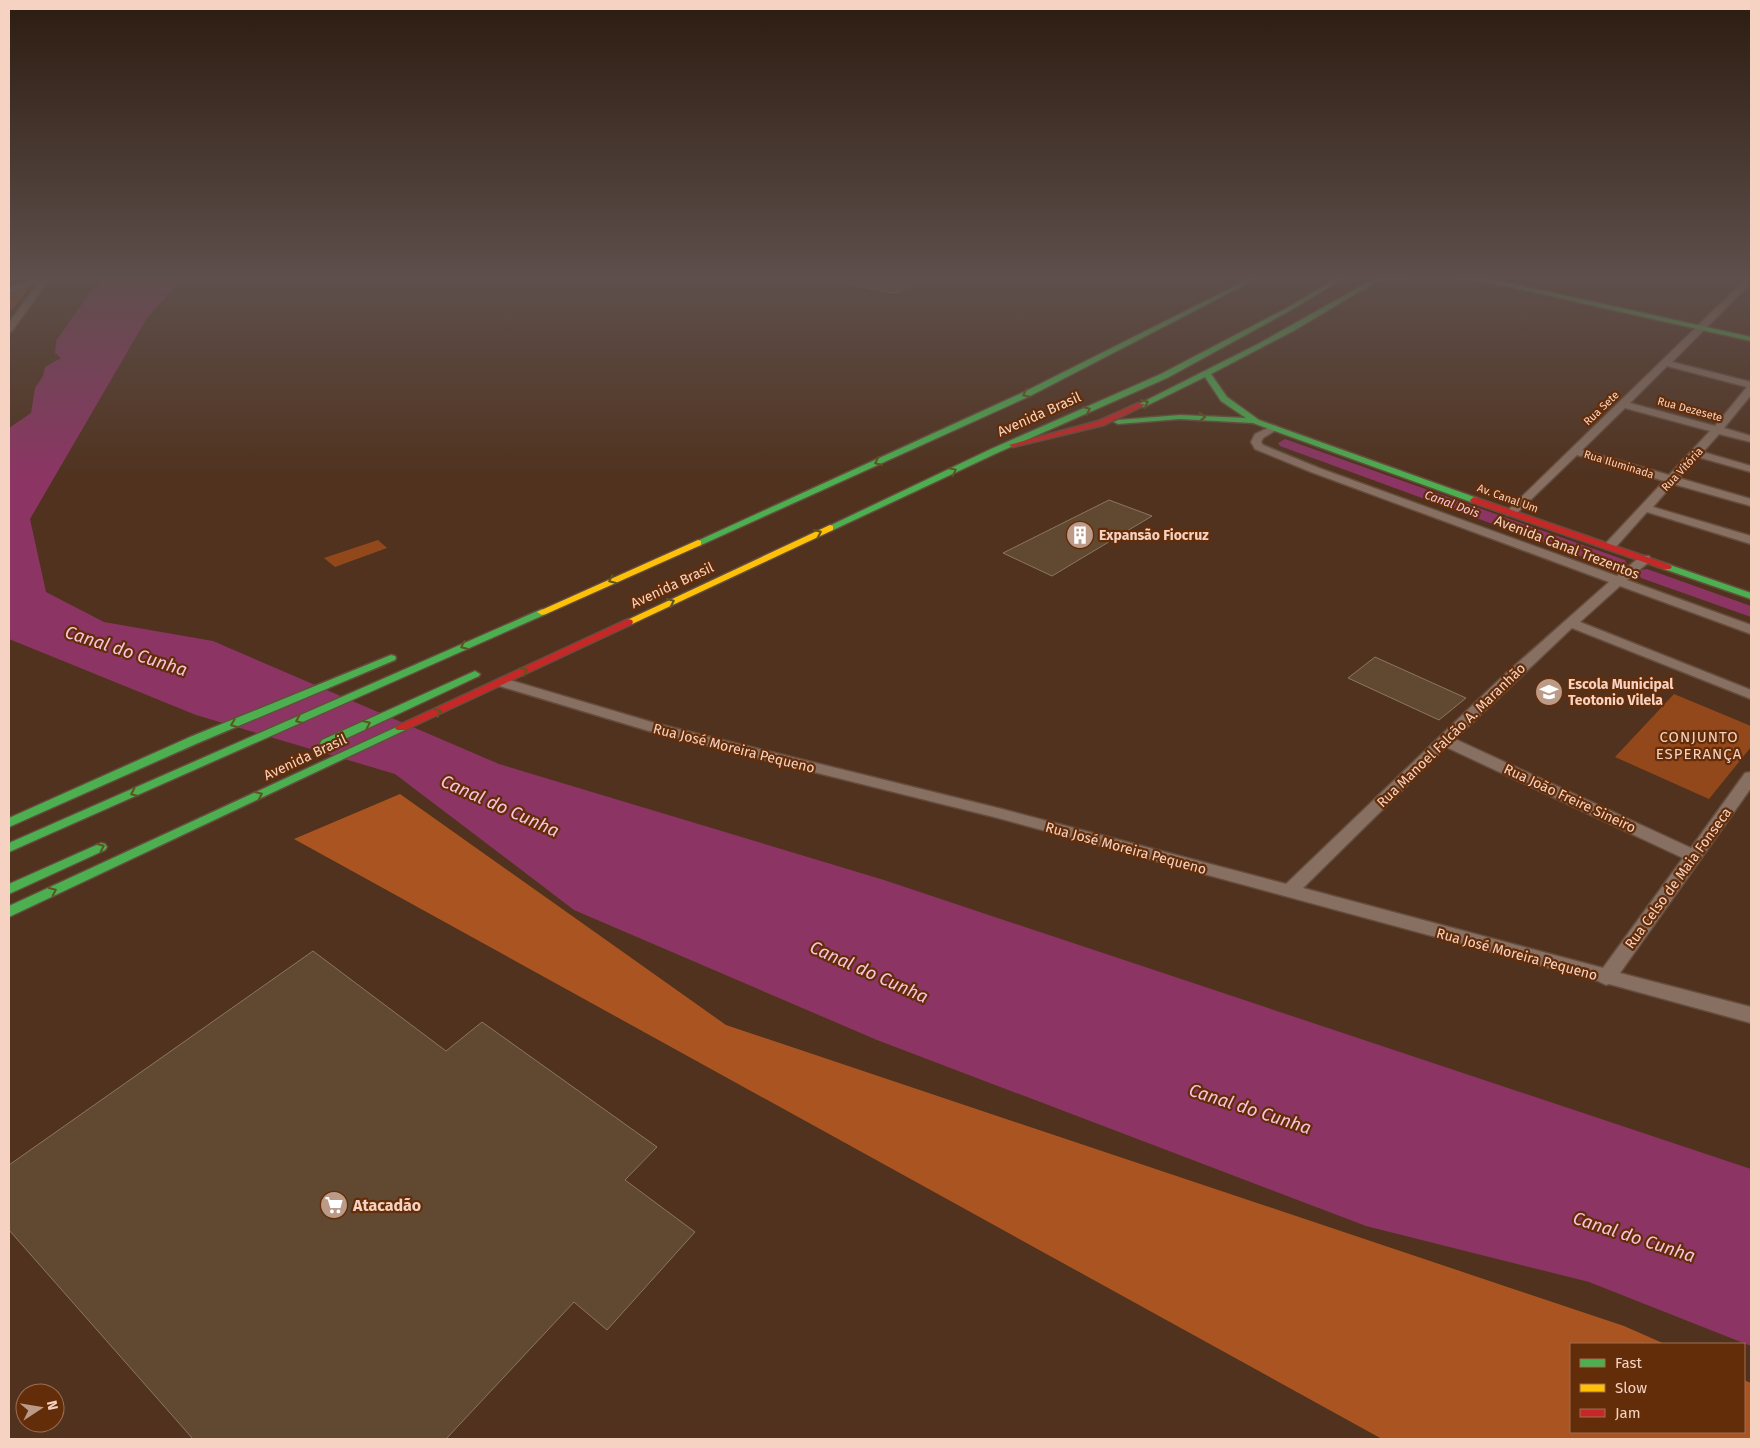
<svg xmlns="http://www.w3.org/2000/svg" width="1760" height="1448" font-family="'Fira Sans',sans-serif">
<rect width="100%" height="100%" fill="#50321e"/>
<!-- green -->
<path fill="#93481b" d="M 26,285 L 31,285 L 14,308 L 9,310 L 9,293 Z
M 378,540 L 387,548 L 335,567 L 324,558 Z
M 1674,694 L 1751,726 L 1751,747 L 1709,799 L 1615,757 Z"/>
<!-- forest -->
<path fill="#aa5521" d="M 400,794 L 726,1025 L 1624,1326 L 1665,1344 L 1571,1344 L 1571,1432 L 1744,1432 L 1744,1380 L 1751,1383 L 1751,1439 L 1382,1439 L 294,839 Z"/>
<!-- water -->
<path fill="#8c3564" d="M 105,277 L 184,277 L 147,318 L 30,519 L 46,592 L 104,622 L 213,641 L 499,764 L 884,880 L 1751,1169 L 1751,1346 L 1589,1282 L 1366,1226 L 877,1040 L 574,910 L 395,774 L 196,715 L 9,639 L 9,428 L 31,413 L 35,388 L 43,376 L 45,367 L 61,358 L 55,353 L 56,341 L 91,291 Z"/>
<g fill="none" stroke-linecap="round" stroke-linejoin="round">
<!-- canal -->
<path fill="#8c3564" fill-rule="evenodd" d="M 1285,439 L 1625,560 L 1627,564 L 1625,568 L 1613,568 L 1280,446 L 1278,443 Z
M 1647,569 L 1751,606 L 1751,617 L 1641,578 L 1639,574 L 1641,570 Z"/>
</g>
<!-- building -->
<path fill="#614931" stroke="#8c7662" d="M 848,277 L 923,277 L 900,292 L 892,293 L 848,284 Z
M 1109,500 L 1152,516 L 1052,576 L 1003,553 Z
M 1375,657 L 1466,698 L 1439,720 L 1348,678 Z
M 313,951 L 446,1051 L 482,1022 L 657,1147 L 625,1180 L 695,1232 L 607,1330 L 574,1302 L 446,1439 L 193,1439 L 9,1230 L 9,1165 Z"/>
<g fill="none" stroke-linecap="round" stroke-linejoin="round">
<!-- street casing -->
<g stroke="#654d3e" stroke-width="3">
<path id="street" d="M 38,277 L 51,277 L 12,331 L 9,332 L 9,323 L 39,282 L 9,294 L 9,288 Z
M 1748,277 L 1751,277 L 1751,283 L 1672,362 L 1751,382 L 1751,395 L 1724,428 L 1751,436 L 1751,442 L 1719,434 L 1703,452 L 1751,466 L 1751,472 L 1698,457 L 1679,478 L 1751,499 L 1751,506 L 1673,484 L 1653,507 L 1751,536 L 1751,544 L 1647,512 L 1614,549 L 1606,549 L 1604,546 L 1606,543 L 1664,481 L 1577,455 L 1515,515 L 1507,515 L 1507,511 ZM 1667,366 L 1747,387 L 1715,426 L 1630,403 ZM 1625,408 L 1710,431 L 1669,475 L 1582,450 Z
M 1274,425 L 1279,428 L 1263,438 L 1261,442 L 1263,445 L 1319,468 L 1617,576 L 1641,556 L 1649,556 L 1651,559 L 1649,562 L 1627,580 L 1751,625 L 1751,634 L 1620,586 L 1580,622 L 1751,690 L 1751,699 L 1572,628 L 1455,739 L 1691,848 L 1745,773 L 1751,772 L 1751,788 L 1620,973 L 1751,1007 L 1751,1023 L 1609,984 L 1606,985 L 1598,981 L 998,818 L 649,731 L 496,685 L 494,682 L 501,678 L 506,679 L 658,724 L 998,808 L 1286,884 L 1503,676 L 1609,582 L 1311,472 L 1255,449 L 1251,442 L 1255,434 ZM 1446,747 L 1683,858 L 1603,968 L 1303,888 Z"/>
</g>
<!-- fast casing -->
<g stroke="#654d3e" stroke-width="3">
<path id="fast" d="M 1253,277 L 1260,277 L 1030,396 L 701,545 L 698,546 L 693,543 L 1024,392 Z
M 1339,277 L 1346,277 L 1291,310 L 1167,378 L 997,453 L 833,530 L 830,531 L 825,528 L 991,449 L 1161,374 L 1287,308 Z
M 1377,277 L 1384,277 L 1295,330 L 1211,374 L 1227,397 L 1259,420 L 1477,498 L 1477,502 L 1471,502 L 1253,423 L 1180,419 L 1118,424 L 1114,422 L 1118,420 L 1180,415 L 1246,418 L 1221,401 L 1205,377 L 1144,407 L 1137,405 L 1260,343 Z
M 1446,277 L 1492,279 L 1751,337 L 1751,341 L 1492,283 L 1449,279 Z
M 1667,564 L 1751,593 L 1751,599 L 1664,569 L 1662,567 Z
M 542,609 L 547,612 L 546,614 L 9,852 L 9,843 Z
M 391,655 L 395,656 L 396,658 L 395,660 L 198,743 L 9,827 L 9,818 L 190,737 Z
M 475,671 L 480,674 L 479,676 L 330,746 L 322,746 L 320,743 L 322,740 Z
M 401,725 L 405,726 L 407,728 L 405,730 L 9,917 L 9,906 Z
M 101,843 L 105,844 L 107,847 L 105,850 L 9,894 L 9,884 Z"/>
</g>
<!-- slow casing -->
<g stroke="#654d3e" stroke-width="3">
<path id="slow" d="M 1386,277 L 1414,277 L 1411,279 L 1376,281 L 1373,279 Z
M 830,525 L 833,526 L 833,530 L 632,624 L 624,624 L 623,622 Z
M 698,540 L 701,541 L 701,545 L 546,614 L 542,615 L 537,612 Z"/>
</g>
<!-- jam casing -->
<g stroke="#654d3e" stroke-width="3">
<path id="jam" d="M 1138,403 L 1145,405 L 1104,425 L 1013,447 L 1009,445 L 1098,421 Z
M 1474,497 L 1670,565 L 1672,567 L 1670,569 L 1664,569 L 1471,502 L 1470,500 Z
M 628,619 L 632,620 L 633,622 L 632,624 L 405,730 L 397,730 L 395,728 L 397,726 Z"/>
</g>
<!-- street -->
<use href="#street" fill="#876f61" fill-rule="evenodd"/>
<!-- fast -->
<use href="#fast" fill="#4caf50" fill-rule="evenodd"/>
<!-- slow -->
<use href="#slow" fill="#ffc107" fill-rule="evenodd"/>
<!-- jam -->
<use href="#jam" fill="#c62828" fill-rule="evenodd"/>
</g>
<!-- one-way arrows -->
<defs><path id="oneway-chevron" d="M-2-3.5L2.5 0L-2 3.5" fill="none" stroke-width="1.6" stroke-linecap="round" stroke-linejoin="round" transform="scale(1.25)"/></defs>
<g stroke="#5d541f">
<use href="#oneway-chevron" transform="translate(1026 394) rotate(154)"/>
<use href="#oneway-chevron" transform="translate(1145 403) rotate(-25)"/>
<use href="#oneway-chevron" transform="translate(1087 410) rotate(-24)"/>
<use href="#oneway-chevron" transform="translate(1202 417) rotate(2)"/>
<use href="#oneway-chevron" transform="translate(878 462) rotate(155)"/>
<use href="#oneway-chevron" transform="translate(953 471) rotate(-26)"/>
<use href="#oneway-chevron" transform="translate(818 533) rotate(-24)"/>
<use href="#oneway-chevron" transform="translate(612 580) rotate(156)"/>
<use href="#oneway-chevron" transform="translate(671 602) rotate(-25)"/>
<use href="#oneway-chevron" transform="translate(464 646) rotate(156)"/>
<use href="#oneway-chevron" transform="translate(524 671) rotate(-25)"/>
<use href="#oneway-chevron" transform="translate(438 712) rotate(-25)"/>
<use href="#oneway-chevron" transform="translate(299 720) rotate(156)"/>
<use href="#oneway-chevron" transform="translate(234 724) rotate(158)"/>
<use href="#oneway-chevron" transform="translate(367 724) rotate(-25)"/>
<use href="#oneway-chevron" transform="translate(134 793) rotate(156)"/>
<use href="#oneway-chevron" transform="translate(259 795) rotate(-25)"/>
<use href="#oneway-chevron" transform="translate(101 847) rotate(-25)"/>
<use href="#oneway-chevron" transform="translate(53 891) rotate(-25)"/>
</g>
<!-- sky -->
<linearGradient id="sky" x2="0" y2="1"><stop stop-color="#2c1c10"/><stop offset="0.58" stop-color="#5e4f4c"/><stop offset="1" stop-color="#5e4f4c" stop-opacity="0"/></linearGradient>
<rect width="1760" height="479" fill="url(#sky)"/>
<!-- icons -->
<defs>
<g id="building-disc" transform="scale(1.4375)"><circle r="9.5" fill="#bb9a88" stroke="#642d0a"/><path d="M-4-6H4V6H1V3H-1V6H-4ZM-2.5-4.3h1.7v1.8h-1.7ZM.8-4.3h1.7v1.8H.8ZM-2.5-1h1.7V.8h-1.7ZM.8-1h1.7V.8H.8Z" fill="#fff"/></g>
<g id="school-disc" transform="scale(1.4375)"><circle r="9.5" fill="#bb9a88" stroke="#642d0a"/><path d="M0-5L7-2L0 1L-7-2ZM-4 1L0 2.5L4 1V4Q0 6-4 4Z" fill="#fff"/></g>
<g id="supermarket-disc" transform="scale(1.4375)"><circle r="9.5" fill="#bb9a88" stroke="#642d0a"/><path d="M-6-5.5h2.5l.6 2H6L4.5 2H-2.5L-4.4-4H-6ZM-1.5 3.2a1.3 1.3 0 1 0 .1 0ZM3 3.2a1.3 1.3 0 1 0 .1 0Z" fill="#fff"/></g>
</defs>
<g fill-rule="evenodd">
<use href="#building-disc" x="1080" y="535"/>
<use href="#school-disc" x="1549" y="692"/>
<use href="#supermarket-disc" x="334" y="1205"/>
</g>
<g text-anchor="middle" stroke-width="4.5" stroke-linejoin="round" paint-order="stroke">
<!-- far-street labels -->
<g font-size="11" fill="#f5d2c1" stroke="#642d0a">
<text transform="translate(1601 408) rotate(-44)" y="4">Rua Sete</text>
<text transform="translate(1690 409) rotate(15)" y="4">Rua Dezesete</text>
<text transform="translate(1619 464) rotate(17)" y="4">Rua Iluminada</text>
<text transform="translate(1682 469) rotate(-47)" y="4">Rua Vitória</text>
<text transform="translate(1508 498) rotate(20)" y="4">Av. Canal Um</text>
</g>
<!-- far-water labels -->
<g font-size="12" font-style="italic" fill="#f7c3dd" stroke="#642d0a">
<text transform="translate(1452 504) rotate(20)" y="4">Canal Dois</text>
</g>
<!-- street labels -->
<g font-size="14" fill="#f5d2c1" stroke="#642d0a">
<text transform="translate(1039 414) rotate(-24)" y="5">Avenida Brasil</text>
<text transform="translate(1567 547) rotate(21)" y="5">Avenida Canal Trezentos</text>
<text transform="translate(672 585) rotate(-25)" y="5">Avenida Brasil</text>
<text transform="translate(1451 735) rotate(-44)" y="5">Rua Manoel Falcão A. Maranhão</text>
<text transform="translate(734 748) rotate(14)" y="5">Rua José Moreira Pequeno</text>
<text transform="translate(305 757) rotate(-25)" y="5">Avenida Brasil</text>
<text transform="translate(1570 798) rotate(25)" y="5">Rua João Freire Sineiro</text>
<text transform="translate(1126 848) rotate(15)" y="5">Rua José Moreira Pequeno</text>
<text transform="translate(1678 878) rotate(-54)" y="5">Rua Celso de Maia Fonseca</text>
<text transform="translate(1517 954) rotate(15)" y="5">Rua José Moreira Pequeno</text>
</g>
<!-- poi labels -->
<g font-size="14" font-weight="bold" fill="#f5d2c1" stroke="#642d0a" text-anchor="start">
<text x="1099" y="540">Expansão Fiocruz</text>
<text x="1568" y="689">Escola Municipal<tspan x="1568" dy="16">Teotonio Vilela</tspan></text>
</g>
<!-- neighbourhood labels -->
<g font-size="15" letter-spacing="1" fill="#f5d2c1" stroke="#642d0a">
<text x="1699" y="742">CONJUNTO<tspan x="1699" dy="17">ESPERANÇA</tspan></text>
</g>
<!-- near-poi labels -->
<g font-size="16" font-weight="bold" fill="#f5d2c1" stroke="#642d0a" text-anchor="start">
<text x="353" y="1211">Atacadão</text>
</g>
<!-- near-water labels -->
<g font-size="18" font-style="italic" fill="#f7c3dd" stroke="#642d0a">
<text transform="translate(126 651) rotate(18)" y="6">Canal do Cunha</text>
<text transform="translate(500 806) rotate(24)" y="6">Canal do Cunha</text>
<text transform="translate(869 972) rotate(24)" y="6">Canal do Cunha</text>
<text transform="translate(1250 1109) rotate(18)" y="6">Canal do Cunha</text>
<text transform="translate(1634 1237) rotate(18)" y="6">Canal do Cunha</text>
</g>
</g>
<!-- border -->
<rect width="1760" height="1448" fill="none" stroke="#f5d2c1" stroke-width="20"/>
<!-- legend -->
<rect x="1570" y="1343" width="175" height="90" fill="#642d0a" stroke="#9e6f53"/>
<rect x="1580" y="1359" width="25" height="8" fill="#4caf50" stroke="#9e6f53"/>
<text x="1615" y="1368" font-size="15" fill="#f5d2c1">Fast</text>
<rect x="1580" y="1384" width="25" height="8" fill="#ffc107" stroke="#9e6f53"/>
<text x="1615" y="1393" font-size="15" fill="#f5d2c1">Slow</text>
<rect x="1580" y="1409" width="25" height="8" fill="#c62828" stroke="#9e6f53"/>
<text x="1615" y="1418" font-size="15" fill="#f5d2c1">Jam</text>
<!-- north arrow -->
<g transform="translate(40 1408) rotate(78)"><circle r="24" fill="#642d0a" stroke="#9e6f53"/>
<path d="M0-4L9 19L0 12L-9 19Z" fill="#bb9a88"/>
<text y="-8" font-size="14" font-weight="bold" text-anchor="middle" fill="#f5d2c1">N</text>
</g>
</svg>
